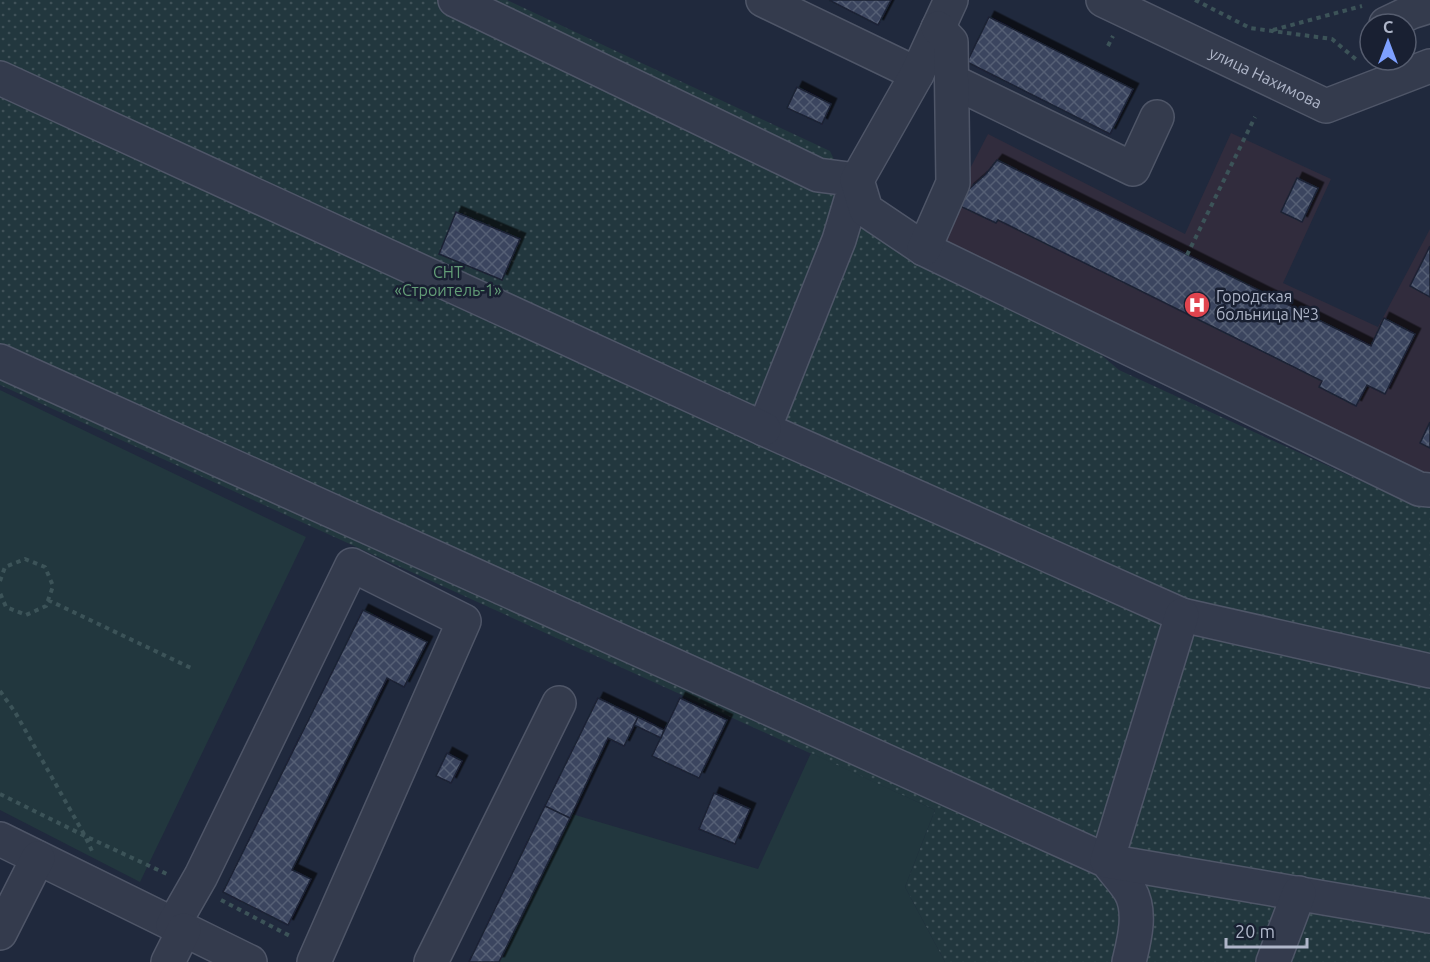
<svg xmlns="http://www.w3.org/2000/svg" width="1430" height="962" font-family="Ubuntu,sans-serif">
<defs>
<pattern id="grass-dots" width="8" height="8" patternUnits="userSpaceOnUse" patternTransform="scale(1.5)"><rect width="8" height="8" fill="#22373e"/><path d="M2 2h.1M6 6h.1" fill="none" stroke="#405259" stroke-width="1.8" stroke-linecap="round"/></pattern>
<pattern id="building-cross-hatch" width="8" height="8" patternUnits="userSpaceOnUse" patternTransform="scale(1.5)"><rect width="8" height="8" fill="#3b455e"/><path d="M0 0l8 8M0 8l8-8" fill="none" stroke="#555e74"/></pattern>
<filter id="shadow"><feDropShadow dx="5.5" dy="-5.5" stdDeviation="0" flood-color="#0009"/></filter>
</defs>
<rect width="100%" height="100%" fill="#20293d"/>
<!-- medical -->
<path fill="#312c3d" d="M 1231,133 L 1331,179 L 1283,283 L 1378,327 L 1430,229 L 1430,480 L 932,242 L 988,134 L 1185,234 Z"/>
<!-- grass -->
<path fill="url(#grass-dots)" d="M 0,0 L 507,0 L 830,151 L 867,231 L 1072,330 L 1119,370 L 1396,497 L 1399,492 L 1430,503 L 1430,962 L 945,962 L 905,887 L 935,810 L 0,385 Z"/>
<!-- park -->
<path fill="#22373e" d="M 0,390 L 306,537 L 140,882 L 0,810 Z
M 811,753 L 935,810 L 905,887 L 945,962 L 469,962 L 545,806 L 758,869 Z"/>
<!-- building -->
<path fill="url(#building-cross-hatch)" stroke="#1b2234" stroke-width="1.5" filter="url(#shadow)" d="M 829,0 L 891,0 L 878,25 Z
M 989,17 L 1133,89 L 1110,134 L 967,62 Z
M 797,87 L 831,104 L 822,124 L 787,108 Z
M 997,160 L 1371,346 L 1384,318 L 1415,334 L 1385,394 L 1367,385 L 1356,406 L 1319,387 L 1322,381 L 998,220 L 996,223 L 960,206 L 969,189 L 986,174 Z
M 1297,178 L 1318,188 L 1302,222 L 1281,212 Z
M 456,212 L 520,239 L 502,280 L 439,254 Z
M 1430,246 L 1430,297 L 1410,286 Z
M 1430,422 L 1430,448 L 1420,443 Z
M 363,610 L 427,642 L 404,687 L 387,678 L 292,870 L 311,879 L 288,925 L 223,892 Z
M 598,698 L 638,717 L 624,746 L 608,738 L 570,818 L 545,806 Z
M 680,698 L 727,720 L 699,778 L 652,756 Z
M 638,717 L 664,730 L 661,738 L 634,725 Z
M 447,753 L 462,761 L 451,783 L 436,776 Z
M 714,793 L 750,809 L 735,844 L 699,829 Z
M 545,806 L 570,818 L 499,962 L 469,962 Z"/>
<g fill="none" stroke-linecap="round" stroke-linejoin="round">
<!-- minor casing -->
<g stroke="#4f5668" stroke-width="36">
<g id="minor">
<path d="M 455,0 L 818,175 L 857,180 L 839,240 L 764,429 L 1182,615 L 1430,671"/>
<path d="M 763,0 L 917,74"/>
<path d="M 951,0 L 917,74 L 857,180 L 866,210 L 924,249 L 1419,489 L 1430,490"/>
<path id="s1" d="M 1103,0 L 1326,106 L 1430,66"/>
<path d="M 1386,24 L 1411,12 L 1430,6"/>
<path d="M 0,78 L 764,429"/>
<path d="M 952,81 L 1133,169 L 1157,117"/>
<path d="M 924,249 L 953,183 L 951,42 L 938,28"/>
<path d="M 0,361 L 1107,861 C 1114,871 1124,881 1130,891 C 1142,912 1134,941 1129,962"/>
<path d="M 1182,615 L 1107,861 L 1430,916"/>
<path d="M 0,839 L 250,962"/>
<path d="M 173,925 L 201,876 L 352,565 L 464,621 L 314,962"/>
<path d="M 0,933 L 38,858"/>
<path d="M 168,962 L 184,930"/>
<path d="M 431,962 L 559,703"/>
<path d="M 1273,962 L 1299,893"/>
</g>
</g>
<!-- path -->
<path stroke="#3c5358" stroke-width="4" stroke-dasharray="4.5 4.5" stroke-linecap="butt" d="M 1195,0 L 1250,28 L 1332,39 L 1359,62
M 1273,30 L 1362,6
M 1108,46 L 1113,36
M 1187,255 L 1255,117
M 0,581 L 5,567 L 25,559 L 45,567 L 53,586 L 46,606 L 26,615 L 6,607 L 0,593
M 48,600 L 191,668
M 0,691 L 15,712 L 85,836 L 92,851
M 0,794 L 85,836 L 169,875
M 221,900 L 292,937"/>
<!-- minor -->
<use href="#minor" stroke="#343b4d" stroke-width="33"/>
</g>
<!-- icons -->
<defs>
<g id="hospital-disc" transform="scale(1.35)"><circle r="9.5" fill="#e0444e" stroke="#192032"/><path d="M-5-5h3v3.5h4V-5h3V5h-3V1.5h-4V5h-3Z" fill="#fff"/></g>
</defs>
<g fill-rule="evenodd">
<use href="#hospital-disc" x="1197" y="305"/>
</g>
<g text-anchor="middle" stroke-width="5" stroke-linejoin="round" paint-order="stroke">
<!-- street labels -->
<g font-size="16" fill="#afb6c9" stroke="#192032">
<text dy="6" stroke="none"><textPath href="#s1" startOffset="180">улица Нахимова</textPath></text>
</g>
<!-- park labels -->
<g font-size="16" fill="#639d77" stroke="#192032">
<text x="448" y="278">СНТ<tspan x="448" dy="18">«Строитель-1»</tspan></text>
</g>
<!-- poi labels -->
<g font-size="16" fill="#afb6c9" stroke="#192032" text-anchor="start">
<text x="1216" y="302">Городская<tspan x="1216" dy="18">больница №3</tspan></text>
</g>
</g>
<!-- north arrow -->
<g transform="translate(1388 42)"><circle r="28" fill="#192032" stroke="#555c6e" stroke-width="1.5"/>
<path d="M0-4.5L10 22L0 15L-10 22Z" fill="#7ea0ff"/>
<text y="-9" font-size="16" font-weight="bold" text-anchor="middle" fill="#afb6c9">С</text>
</g>
<!-- scale -->
<path d="M1226 938v9h81v-9" fill="none" stroke="#afb6c9" stroke-width="3"/>
<text x="1235" y="938" font-size="18" fill="#afb6c9" stroke="#192032" stroke-width="4.5" paint-order="stroke">20 m</text>
</svg>
